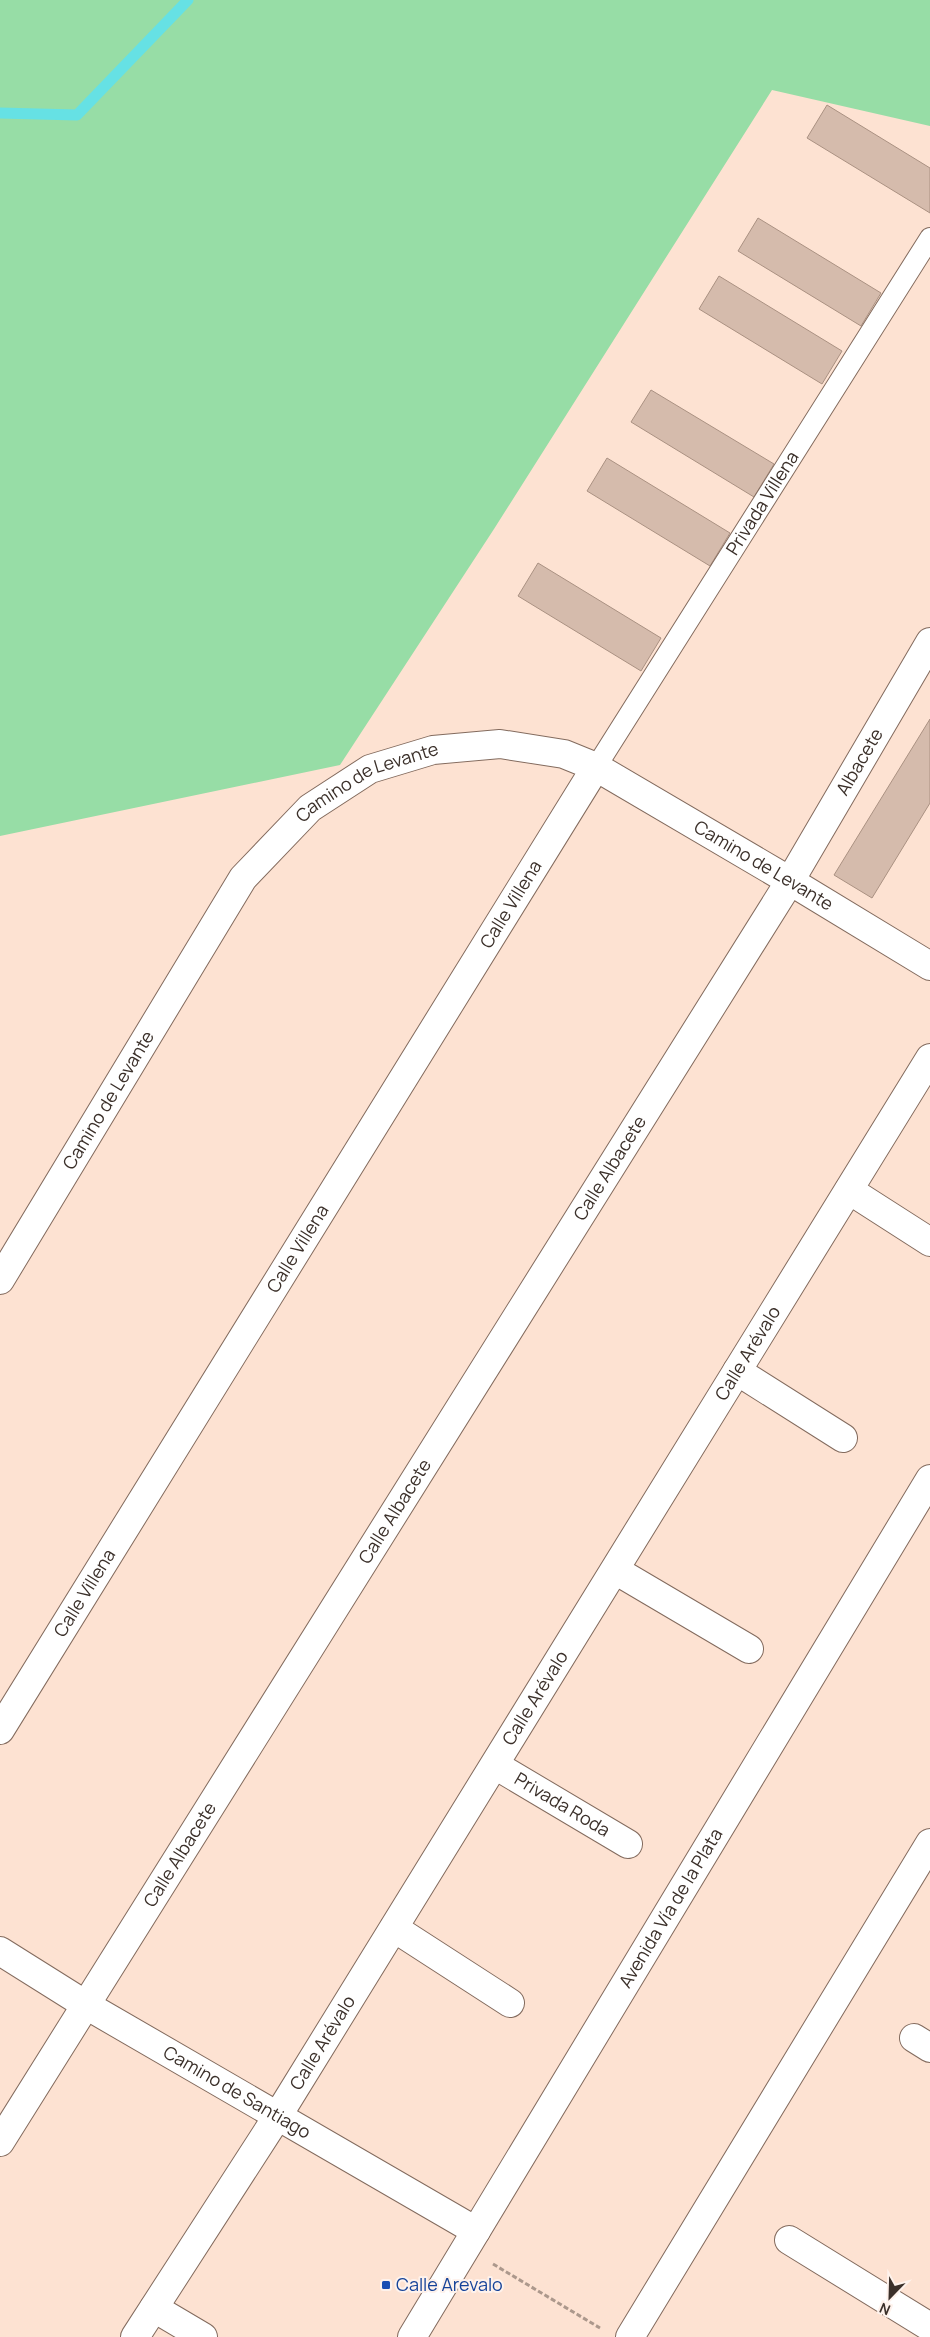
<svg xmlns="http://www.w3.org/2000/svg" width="930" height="2337" font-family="Manrope,sans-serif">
<rect width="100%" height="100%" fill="#fde2d2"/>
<!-- green -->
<path fill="#97dda6" d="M 0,0 L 930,0 L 930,126 L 772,90 L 494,529 L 340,765 L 0,836 Z"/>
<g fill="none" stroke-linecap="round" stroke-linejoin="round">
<!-- stream -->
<path stroke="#66e1e4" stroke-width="11" d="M 0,113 L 77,115 L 188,0"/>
</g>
<!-- building -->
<path fill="#d5bbac" stroke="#aa9182" d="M 827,105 L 930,168 L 930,213 L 807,138 Z
M 758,218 L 881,293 L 861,326 L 738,251 Z
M 719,276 L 842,351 L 822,384 L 699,309 Z
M 651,390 L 774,464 L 754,497 L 631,422 Z
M 607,458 L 730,533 L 710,566 L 587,491 Z
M 538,563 L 661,638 L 641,671 L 518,596 Z
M 930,719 L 930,803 L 872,898 L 834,875 Z"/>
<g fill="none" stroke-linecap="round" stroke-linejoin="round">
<!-- lane casing -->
<g stroke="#836b5e" stroke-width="22">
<g id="lane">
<path id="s1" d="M 596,767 L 930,238"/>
</g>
</g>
<!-- street casing -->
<g stroke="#836b5e" stroke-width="30">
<g id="street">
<path d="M 849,1190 L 930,1242"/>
<path id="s2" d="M 0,1280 L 243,878 L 310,808 L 370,769 L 433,750 L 500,744 L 564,754 L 596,767 L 790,881 L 930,966"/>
<path d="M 737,1371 L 843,1438"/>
<path d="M 615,1570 L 749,1649"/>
<path id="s3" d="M 0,1730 L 596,767"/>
<path id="s4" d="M 495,1765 L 628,1844"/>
<path d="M 394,1928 L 510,2003"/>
<path id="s5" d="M 0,1951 L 86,2005 L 476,2231"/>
<path d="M 914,2038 L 930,2048"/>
<path id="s6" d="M 0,2142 L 790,881 L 930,642"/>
<path d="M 789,2240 L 930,2327"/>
<path d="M 154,2308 L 203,2337"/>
<path id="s7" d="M 135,2337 L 277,2117 L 930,1058"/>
<path id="s8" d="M 412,2337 L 930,1479"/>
<path d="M 630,2337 L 930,1843"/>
</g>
</g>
<!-- path -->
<path stroke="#ac988c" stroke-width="3" stroke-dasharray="5 2.5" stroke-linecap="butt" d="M 493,2264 L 600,2328"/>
<!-- lane -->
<use href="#lane" stroke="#fff" stroke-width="20"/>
<!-- street -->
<use href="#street" stroke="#fff" stroke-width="28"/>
</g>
<!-- markers -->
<rect fill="#1a4fb4" stroke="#fef2ec" stroke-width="2" x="381" y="2280" width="10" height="10" rx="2.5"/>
<g text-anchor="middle" stroke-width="4" stroke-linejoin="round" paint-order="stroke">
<!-- street labels -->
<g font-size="18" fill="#3b302a" stroke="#fef2ec">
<text dy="6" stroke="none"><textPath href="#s1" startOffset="312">Privada Villena</textPath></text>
<text dy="6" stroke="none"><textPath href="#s6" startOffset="1626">Albacete</textPath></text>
<text dy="6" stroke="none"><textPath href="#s2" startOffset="630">Camino de Levante</textPath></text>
<text dy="6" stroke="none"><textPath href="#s2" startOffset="1065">Camino de Levante</textPath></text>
<text dy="6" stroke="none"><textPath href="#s3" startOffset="971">Calle Villena</textPath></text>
<text dy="6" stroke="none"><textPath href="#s2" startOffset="210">Camino de Levante</textPath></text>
<text dy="6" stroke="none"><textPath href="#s6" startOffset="1149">Calle Albacete</textPath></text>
<text dy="6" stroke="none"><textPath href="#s3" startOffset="566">Calle Villena</textPath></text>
<text dy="6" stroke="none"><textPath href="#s7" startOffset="1159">Calle Arévalo</textPath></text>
<text dy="6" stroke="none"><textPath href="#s6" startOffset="744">Calle Albacete</textPath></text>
<text dy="6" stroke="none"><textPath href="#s3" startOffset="161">Calle Villena</textPath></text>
<text dy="6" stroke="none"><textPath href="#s7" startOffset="754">Calle Arévalo</textPath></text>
<text dy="6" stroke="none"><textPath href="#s4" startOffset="78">Privada Roda</textPath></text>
<text dy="6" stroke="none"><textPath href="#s6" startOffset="339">Calle Albacete</textPath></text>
<text dy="6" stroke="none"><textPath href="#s8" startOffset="501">Avenida Vía de la Plata</textPath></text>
<text dy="6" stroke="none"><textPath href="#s7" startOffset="349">Calle Arévalo</textPath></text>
<text dy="6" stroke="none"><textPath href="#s5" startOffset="276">Camino de Santiago</textPath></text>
</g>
<!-- transit labels -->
<g font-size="18" fill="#164399" stroke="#fef2ec" text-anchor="start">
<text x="396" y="2291">Calle Arevalo</text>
</g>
</g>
<!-- north arrow -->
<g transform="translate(890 2297) rotate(203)" stroke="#fef2ec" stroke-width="4" paint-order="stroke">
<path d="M0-4L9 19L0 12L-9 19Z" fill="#3b302a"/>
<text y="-8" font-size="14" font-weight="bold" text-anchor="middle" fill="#3b302a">N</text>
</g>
</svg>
